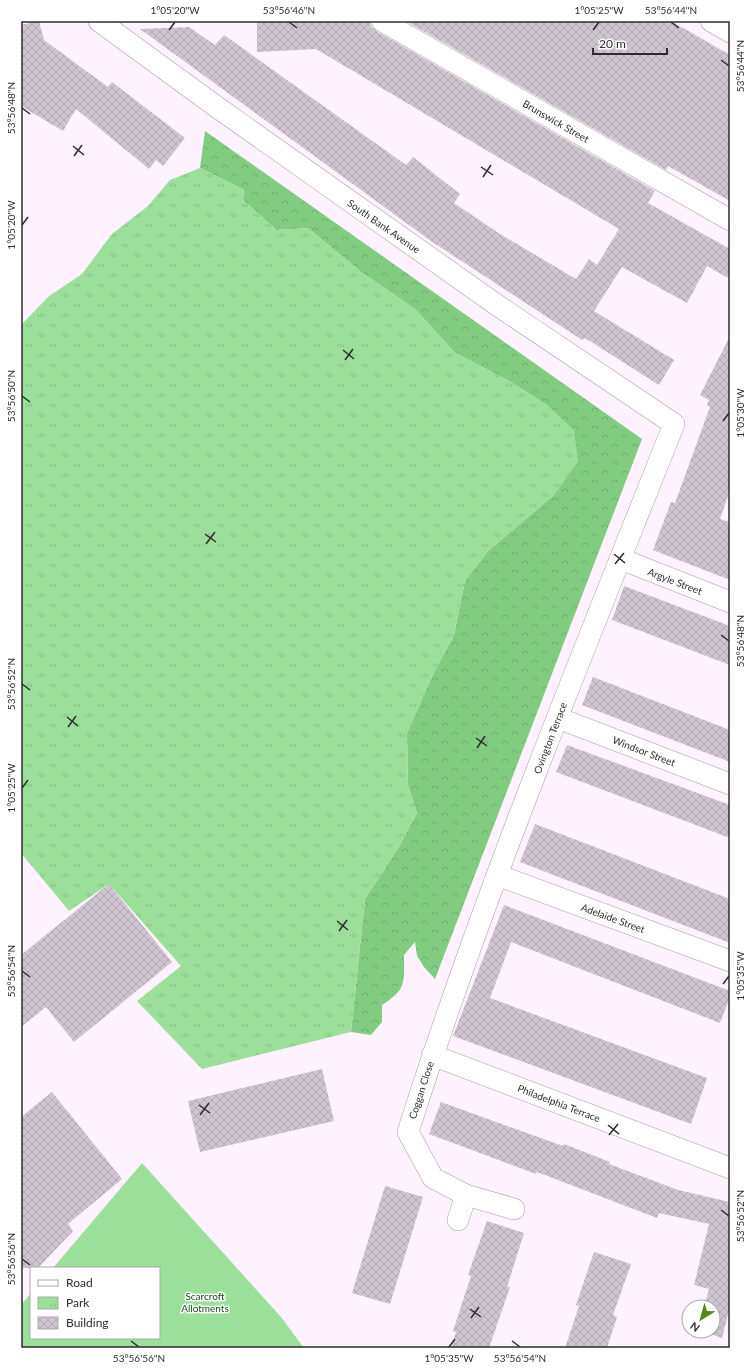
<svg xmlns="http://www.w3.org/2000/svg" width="751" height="1369" font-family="Lato,sans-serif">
<defs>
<pattern id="forest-crowns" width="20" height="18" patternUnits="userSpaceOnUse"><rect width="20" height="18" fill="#82cc81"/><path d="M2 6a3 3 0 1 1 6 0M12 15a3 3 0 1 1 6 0" fill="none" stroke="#71af70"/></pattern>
<pattern id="park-tufts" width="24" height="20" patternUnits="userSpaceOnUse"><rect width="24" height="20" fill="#9cdf9a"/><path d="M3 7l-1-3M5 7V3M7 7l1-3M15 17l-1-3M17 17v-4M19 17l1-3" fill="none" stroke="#87c085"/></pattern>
<pattern id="building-cross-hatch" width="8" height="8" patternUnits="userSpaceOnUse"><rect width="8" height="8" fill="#cfc5d0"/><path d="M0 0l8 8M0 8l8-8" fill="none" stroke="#b2a9b3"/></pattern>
</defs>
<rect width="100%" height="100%" fill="#fdf2fe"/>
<!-- green -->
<path fill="#9cdf9a" d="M 142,1163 L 281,1317 L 304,1348 L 21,1348 L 21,1305 L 31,1293 L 31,1338 L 159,1338 L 159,1268 L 53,1268 Z"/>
<!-- forest -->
<path fill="url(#forest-crowns)" d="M 205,131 L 642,439 L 435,979 L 424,967 L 417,956 L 415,942 L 404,955 C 404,983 407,989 382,1005 L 382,1022 L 371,1035 L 351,1032 L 365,899 L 397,850 L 417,813 L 408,786 L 407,733 L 433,674 L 454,635 L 465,581 L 488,551 L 555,494 L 547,405 L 509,381 L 455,353 L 415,309 L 361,272 L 308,228 L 277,230 L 243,200 L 244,190 L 200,168 Z"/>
<!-- park -->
<path fill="url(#park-tufts)" d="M 200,168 L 244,190 L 243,200 L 277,230 L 308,228 L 361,272 L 415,309 L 455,353 L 509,381 L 547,405 L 574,430 L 578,462 L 555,494 L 488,551 L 465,581 L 454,635 L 433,674 L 407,733 L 408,786 L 417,813 L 397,850 L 365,899 L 351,1032 L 202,1069 L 137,1001 L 181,966 L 109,884 L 69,911 L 21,853 L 21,325 L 49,296 L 82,274 L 112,234 L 148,206 L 170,180 Z"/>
<!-- building -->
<path fill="url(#building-cross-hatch)" d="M 39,21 L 44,40 L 108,87 L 112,82 L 185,138 L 163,166 L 156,160 L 149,169 L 76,109 L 63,131 L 21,106 L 21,25 Z
M 257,21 L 370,21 L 371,27 L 376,31 L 655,191 L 648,203 L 730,249 L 730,279 L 707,266 L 687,303 L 622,267 L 594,311 L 674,360 L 659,385 L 585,338 L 582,340 L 431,241 L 140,29 L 189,27 L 215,45 L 224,35 L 406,165 L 413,157 L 460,194 L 454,203 L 500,234 L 576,279 L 589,259 L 597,265 L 619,229 L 316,49 L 257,52 Z
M 406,21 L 671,21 L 730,55 L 730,201 L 668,166 L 666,170 Z
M 730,336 L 730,490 L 720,519 L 730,522 L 730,580 L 653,550 L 671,502 L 675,503 L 710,407 L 707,405 L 709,400 L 700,395 Z
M 624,586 L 730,626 L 730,665 L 612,620 Z
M 593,677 L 730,730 L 730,762 L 582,705 Z
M 567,745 L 730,805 L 730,838 L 556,772 Z
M 535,824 L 730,899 L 730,943 L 520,862 Z
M 109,884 L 172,962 L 74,1042 L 46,1007 L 21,1027 L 21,955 Z
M 504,905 L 730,991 L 730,997 L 720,1023 L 511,942 L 490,998 L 707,1078 L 691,1124 L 453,1036 Z
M 322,1069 L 334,1121 L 200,1152 L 188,1101 Z
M 52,1092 L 122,1179 L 68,1224 L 73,1231 L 38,1268 L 21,1268 L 21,1117 Z
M 441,1102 L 563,1146 L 564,1144 L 610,1162 L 609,1164 L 678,1190 L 730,1202 L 730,1307 L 722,1338 L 701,1331 L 713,1331 L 713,1307 L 704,1307 L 709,1289 L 694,1285 L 709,1224 L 659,1213 L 657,1218 L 537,1172 L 536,1174 L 429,1134 Z
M 385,1186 L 423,1197 L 390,1304 L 352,1293 Z
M 487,1221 L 524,1233 L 507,1287 L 510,1287 L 489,1348 L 451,1348 L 456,1332 L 453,1331 L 471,1276 L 468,1275 Z
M 594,1252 L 631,1264 L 613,1315 L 617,1317 L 607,1348 L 565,1348 L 579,1306 L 576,1305 Z"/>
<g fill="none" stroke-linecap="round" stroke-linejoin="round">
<!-- minor casing -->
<g stroke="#a69da7" stroke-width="22">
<path id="minor" d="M 99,21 L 214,105 L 494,303 L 674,424 C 581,658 484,892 408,1132 L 433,1178 L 466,1195 L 514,1209
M 382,21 L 730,220
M 711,21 L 730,32
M 621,559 L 730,602
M 558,718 L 730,784
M 497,875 L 730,961
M 432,1055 L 730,1168
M 458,1220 L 466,1195"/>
</g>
<!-- minor -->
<use href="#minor" stroke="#fff" stroke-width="21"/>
</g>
<!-- ticks -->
<path fill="none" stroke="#2e2b2f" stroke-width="1.5" d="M 289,22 L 297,28M 671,22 L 679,28M 169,30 L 175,22M 593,30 L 599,22M 721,60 L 729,66M 22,108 L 30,114M 73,146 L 84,155M 74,156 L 82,145M 481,167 L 493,175M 483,177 L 491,165M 22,225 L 28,217M 343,350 L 354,359M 345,360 L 353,349M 22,396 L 30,402M 723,421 L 729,413M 205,534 L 216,542M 206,544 L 215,532M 614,554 L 625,563M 615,564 L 624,553M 721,635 L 729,641M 22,684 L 30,690M 67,717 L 78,726M 68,727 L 76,716M 476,738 L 487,746M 477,748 L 485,736M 22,788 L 28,780M 337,921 L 348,930M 339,931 L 347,920M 22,971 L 30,977M 723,984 L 729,976M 199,1105 L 210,1113M 200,1115 L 209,1103M 608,1125 L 619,1134M 609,1135 L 618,1124M 721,1210 L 729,1216M 22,1259 L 30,1265M 470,1309 L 481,1317M 471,1318 L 479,1307M 131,1341 L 139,1347M 512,1341 L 520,1347M 449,1347 L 455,1339"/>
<g text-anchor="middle" stroke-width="3" stroke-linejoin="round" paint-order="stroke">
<!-- street labels -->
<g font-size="10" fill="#2e2b2f" stroke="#fff">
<text transform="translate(556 121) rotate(30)" y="4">Brunswick Street</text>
<text transform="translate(384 226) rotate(35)" y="4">South Bank Avenue</text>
<text transform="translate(675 581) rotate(21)" y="4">Argyle Street</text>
<text transform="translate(550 738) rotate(-69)" y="4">Ovington Terrace</text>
<text transform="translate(644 751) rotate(21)" y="4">Windsor Street</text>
<text transform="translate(613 918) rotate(20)" y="4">Adelaide Street</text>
<text transform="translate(421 1090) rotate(-72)" y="4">Coggan Close</text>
<text transform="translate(559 1103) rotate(21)" y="4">Philadelphia Terrace</text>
</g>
<!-- park labels -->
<g font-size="10" fill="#1b4d1d" stroke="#fff">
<text x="205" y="1300">Scarcroft<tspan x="205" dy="12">Allotments</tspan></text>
</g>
</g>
<!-- border -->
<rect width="751" height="1369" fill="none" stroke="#ffffff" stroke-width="44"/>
<!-- legend -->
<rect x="30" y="1267" width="130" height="72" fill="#ffffff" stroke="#abaaac"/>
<rect x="38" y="1280" width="20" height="6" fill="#ffffff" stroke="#abaaac"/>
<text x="66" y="1287" font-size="12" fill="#2e2b2f">Road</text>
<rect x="38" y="1297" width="20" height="12" fill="url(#park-tufts)" stroke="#abaaac"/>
<text x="66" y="1307" font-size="12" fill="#2e2b2f">Park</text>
<rect x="38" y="1317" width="20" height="12" fill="url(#building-cross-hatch)" stroke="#abaaac"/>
<text x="66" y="1327" font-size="12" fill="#2e2b2f">Building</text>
<!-- north arrow -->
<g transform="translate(701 1319) rotate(217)"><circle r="19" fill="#ffffff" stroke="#abaaac"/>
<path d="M0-3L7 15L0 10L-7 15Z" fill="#58881c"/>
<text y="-6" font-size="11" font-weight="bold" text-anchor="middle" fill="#2e2b2f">N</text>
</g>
<!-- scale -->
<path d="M593 48v6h74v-6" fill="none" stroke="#2e2b2f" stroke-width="2"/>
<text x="599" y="48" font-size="12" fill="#2e2b2f" stroke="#ffffff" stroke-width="3" paint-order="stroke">20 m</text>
<rect x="22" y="22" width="707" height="1325" fill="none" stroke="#2e2b2f" stroke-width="1.5"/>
<g font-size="10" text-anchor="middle" fill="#2e2b2f">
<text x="175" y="14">1°05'20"W</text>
<text x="289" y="14">53°56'46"N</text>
<text x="599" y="14">1°05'25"W</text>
<text x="671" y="14">53°56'44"N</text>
<text transform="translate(740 66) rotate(-90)" y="4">53°56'44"N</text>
<text transform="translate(11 108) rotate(-90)" y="4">53°56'48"N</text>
<text transform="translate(11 225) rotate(-90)" y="4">1°05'20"W</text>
<text transform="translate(11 396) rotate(-90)" y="4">53°56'50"N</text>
<text transform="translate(740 413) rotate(-90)" y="4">1°05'30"W</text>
<text transform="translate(740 641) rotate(-90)" y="4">53°56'48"N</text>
<text transform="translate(11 684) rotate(-90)" y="4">53°56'52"N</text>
<text transform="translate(11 788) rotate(-90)" y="4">1°05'25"W</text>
<text transform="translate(11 971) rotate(-90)" y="4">53°56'54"N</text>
<text transform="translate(740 976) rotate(-90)" y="4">1°05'35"W</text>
<text transform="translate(740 1216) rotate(-90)" y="4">53°56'52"N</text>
<text transform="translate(11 1259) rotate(-90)" y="4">53°56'56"N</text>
<text x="139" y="1362">53°56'56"N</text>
<text x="449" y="1362">1°05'35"W</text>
<text x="520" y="1362">53°56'54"N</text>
</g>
</svg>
